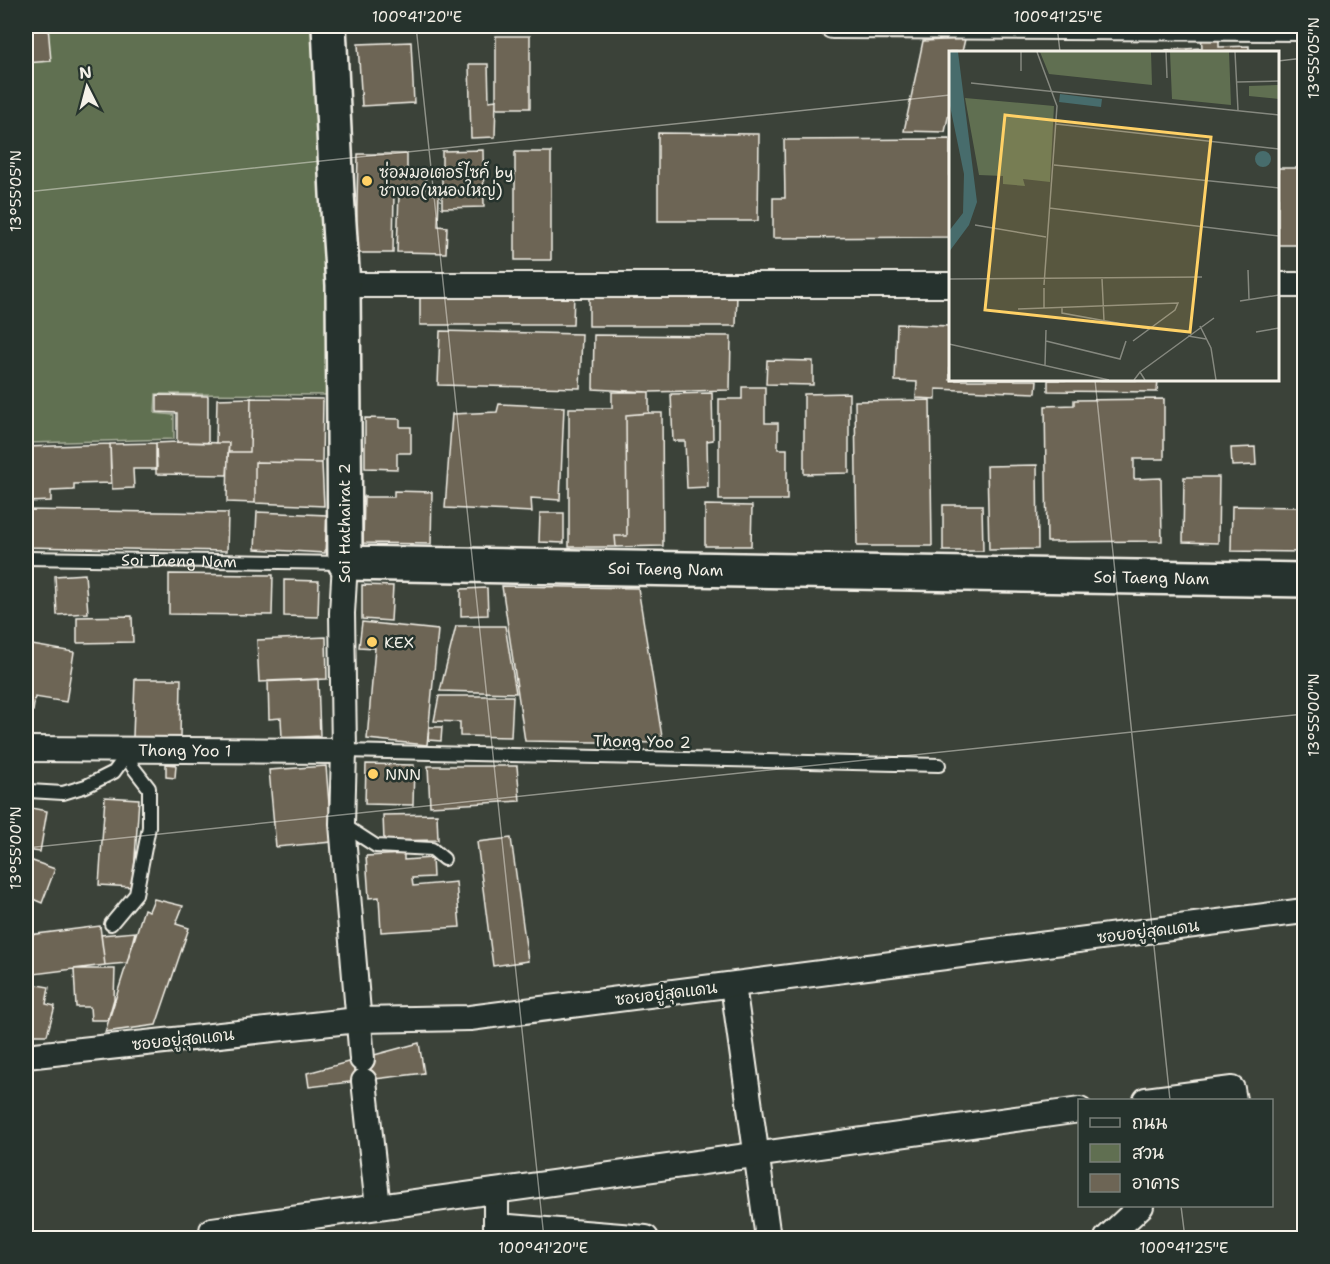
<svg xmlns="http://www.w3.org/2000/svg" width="1330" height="1264" font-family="'Shantell Sans','Playpen Sans Thai',sans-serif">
<rect width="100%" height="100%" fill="#3b4239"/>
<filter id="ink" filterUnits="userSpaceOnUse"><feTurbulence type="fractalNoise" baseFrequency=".0167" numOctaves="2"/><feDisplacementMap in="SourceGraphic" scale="12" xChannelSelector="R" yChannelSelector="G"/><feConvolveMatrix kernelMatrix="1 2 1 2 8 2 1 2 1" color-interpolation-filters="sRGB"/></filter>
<g filter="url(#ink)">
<!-- green -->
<path fill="#606f51" stroke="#aab09c" stroke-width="1.5" d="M 26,26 L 314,26 L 330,287 L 330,395 L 156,394 L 155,413 L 174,415 L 174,439 L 29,443 L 28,392 L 26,392 Z"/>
<!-- building -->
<path fill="#6d6555" stroke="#f4f1e8" stroke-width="1.5" d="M 26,26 L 48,26 L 51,61 L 26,63 Z
M 1219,31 L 1219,47 L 1249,46 L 1249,52 L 1166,52 L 1166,50 L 1202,48 L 1201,32 Z
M 496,36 L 530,36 L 530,108 L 496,108 Z
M 965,39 L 962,52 L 950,52 L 950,108 L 945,132 L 904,131 L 923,41 Z
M 411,42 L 414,103 L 362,106 L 358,44 Z
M 469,64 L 488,64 L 489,101 L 496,100 L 495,137 L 471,138 Z
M 658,133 L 759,134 L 758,221 L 658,221 Z
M 950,139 L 950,237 L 773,238 L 773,198 L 785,198 L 784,140 Z
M 483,150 L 484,207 L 442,208 L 442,151 Z
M 515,152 L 551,152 L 551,260 L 515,260 Z
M 358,154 L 407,154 L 407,170 L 426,170 L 425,191 L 394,191 L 393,253 L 356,253 Z
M 1278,168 L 1304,168 L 1304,245 L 1278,245 Z
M 399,193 L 439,194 L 438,226 L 447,227 L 446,253 L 397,252 Z
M 420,291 L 574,292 L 573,325 L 420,325 Z
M 589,293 L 737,294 L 736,326 L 589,326 Z
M 897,324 L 950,326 L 950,380 L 1037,380 L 1036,393 L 936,389 L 936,399 L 916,398 L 917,382 L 895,381 Z
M 440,331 L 582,334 L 580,388 L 438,385 Z
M 594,335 L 731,336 L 730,390 L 649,392 L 593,389 Z
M 767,360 L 813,361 L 813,385 L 766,384 Z
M 1048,380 L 1158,380 L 1157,392 L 1048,391 Z
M 742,387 L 765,387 L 765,423 L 778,423 L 778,449 L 787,449 L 787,500 L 719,500 L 719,399 L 742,399 Z
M 612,392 L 649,392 L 649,413 L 626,415 L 627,536 L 615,536 L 616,547 L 569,547 L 569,408 L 612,408 Z
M 712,393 L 713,440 L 707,441 L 708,487 L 687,488 L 685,441 L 673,441 L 671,394 Z
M 849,393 L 849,473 L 804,474 L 804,394 Z
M 157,395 L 208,396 L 208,443 L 177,442 L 177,413 L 157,412 Z
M 251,398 L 323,399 L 322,463 L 255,462 L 255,503 L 227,502 L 228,452 L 250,452 Z
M 251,398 L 250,452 L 228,452 L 229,443 L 216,443 L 217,399 Z
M 1164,399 L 1164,459 L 1134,459 L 1134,479 L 1161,478 L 1162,541 L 1047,542 L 1045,406 L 1074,405 L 1074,400 Z
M 930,400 L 932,546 L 857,546 L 855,401 Z
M 499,404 L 564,407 L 560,500 L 531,498 L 532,512 L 445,508 L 452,414 L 497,412 Z
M 649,413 L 662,413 L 663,546 L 616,547 L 615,536 L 627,536 L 626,415 Z
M 365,418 L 400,419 L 400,427 L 411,427 L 411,453 L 397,453 L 397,469 L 365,468 Z
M 177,442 L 229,443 L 227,475 L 156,474 L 156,443 Z
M 156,443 L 157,469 L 133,469 L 134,488 L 112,489 L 110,444 Z
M 110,444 L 111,483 L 74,484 L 74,490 L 51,491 L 51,501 L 27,502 L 27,485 L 26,485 L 26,447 Z
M 1255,447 L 1256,465 L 1232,466 L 1231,448 Z
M 255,462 L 322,463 L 324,506 L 255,503 Z
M 1037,465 L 1038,549 L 989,550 L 987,466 Z
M 1184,477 L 1219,477 L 1218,543 L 1183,542 Z
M 394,491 L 432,492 L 431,544 L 363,543 L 364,497 L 394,497 Z
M 705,505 L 752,506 L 751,546 L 705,546 Z
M 943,505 L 982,505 L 983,551 L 943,551 Z
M 1232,506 L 1304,507 L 1304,552 L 1231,551 Z
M 26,510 L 228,513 L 227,551 L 26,547 Z
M 257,512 L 327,515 L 325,553 L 255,549 Z
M 540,513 L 564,513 L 564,543 L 539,542 Z
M 85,574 L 88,613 L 57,615 L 55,576 Z
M 169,574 L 273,575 L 272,615 L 169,614 Z
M 284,580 L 319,581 L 318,617 L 284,616 Z
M 362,585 L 393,586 L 391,621 L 362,619 Z
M 502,586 L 638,588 L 663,743 L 525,741 Z
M 487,588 L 488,615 L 461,616 L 461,589 Z
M 132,616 L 133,642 L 77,643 L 77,617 Z
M 362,622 L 438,630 L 427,745 L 367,739 L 375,648 L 359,647 Z
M 456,626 L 505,626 L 516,693 L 440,691 Z
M 326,637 L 327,679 L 259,682 L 257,640 Z
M 26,644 L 74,652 L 66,702 L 35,697 L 33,711 L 26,710 Z
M 135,679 L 181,679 L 180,738 L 133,737 Z
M 318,679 L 320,736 L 282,738 L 281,718 L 269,719 L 268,681 Z
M 439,696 L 513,696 L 511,737 L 460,736 L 460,722 L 434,721 Z
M 429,727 L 442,727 L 441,741 L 428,740 Z
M 166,764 L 176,765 L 175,778 L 166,777 Z
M 366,764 L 414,765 L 413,805 L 365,804 Z
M 326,766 L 332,842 L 276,847 L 269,770 Z
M 428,766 L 517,766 L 520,801 L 430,806 Z
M 105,797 L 139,799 L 133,887 L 99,885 Z
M 26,807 L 47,811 L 40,852 L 26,850 Z
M 437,814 L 438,840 L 384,841 L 383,815 Z
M 511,838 L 528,961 L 493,966 L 477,842 Z
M 404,854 L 404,860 L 432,858 L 433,877 L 412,878 L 413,886 L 456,882 L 460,927 L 381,932 L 379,897 L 369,898 L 366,856 Z
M 27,859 L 55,869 L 42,903 L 26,896 L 26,862 Z
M 154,899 L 183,906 L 176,924 L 189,928 L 156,1025 L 105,1032 L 144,909 L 149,911 Z
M 100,926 L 105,965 L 34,974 L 29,935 Z
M 135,932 L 127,963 L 105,965 L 101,935 Z
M 74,969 L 115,969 L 114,999 L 108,1020 L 91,1020 L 90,1007 L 76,1007 Z
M 26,983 L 49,987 L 46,1004 L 55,1006 L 47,1035 L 33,1035 L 32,1041 L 26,1042 Z
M 419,1043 L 424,1073 L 309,1087 L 307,1073 Z"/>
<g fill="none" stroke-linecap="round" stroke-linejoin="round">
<!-- lane casing -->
<g stroke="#f4f1e8" stroke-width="16">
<g id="lane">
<path id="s1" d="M 26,558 L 345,563"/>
<path d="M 344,751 L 939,765"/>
<path d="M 26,789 L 29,791 L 63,793 L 86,786 L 114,772 L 130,750"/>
<path d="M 342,824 L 376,846 L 432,849 L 444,859"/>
<path d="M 111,924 L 136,894 L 149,827 L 149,788 L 132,766 L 130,750"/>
</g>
</g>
<!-- street casing -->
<g stroke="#f4f1e8" stroke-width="28">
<g id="street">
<path d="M 832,26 L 1304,28"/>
<path d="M 343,285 L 950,285"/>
<path d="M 1278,285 L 1304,285"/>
<path d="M 345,563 L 342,613 L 344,751 L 342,824 L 362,1059"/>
<path id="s2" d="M 26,749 L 344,751"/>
<path d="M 733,985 L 768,1238"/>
<path d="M 26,1056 L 358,1020 L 470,1018 L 1304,911"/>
<path d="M 364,1081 L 378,1207"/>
<path d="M 1146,1100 L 1232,1089 L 1234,1100"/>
<path d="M 496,1191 L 496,1226 L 646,1238"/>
<path d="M 212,1230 L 1080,1110"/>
<path d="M 1107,1238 L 1141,1206"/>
</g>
</g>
<!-- secondary casing -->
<g stroke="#f4f1e8" stroke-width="38">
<g id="secondary">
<path id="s3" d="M 329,26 L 337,194 L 343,285 L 345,563 L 1304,580"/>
</g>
</g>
<!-- lane -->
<use href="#lane" stroke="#26332d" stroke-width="12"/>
<!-- street -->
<use href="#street" stroke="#26332d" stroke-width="24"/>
<!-- secondary -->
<use href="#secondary" stroke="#26332d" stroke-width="33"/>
</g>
</g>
<!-- ticks -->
<path fill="none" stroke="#f4f1e8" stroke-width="1.5" stroke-opacity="0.45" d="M 416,26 L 544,1238M 1057,26 L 1060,52M 1278,61 L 1304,58M 26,192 L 950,95M 1095,380 L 1170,1100M 26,848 L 1304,714M 1181,1206 L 1185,1238"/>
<!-- markers -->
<g fill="#ffd166" stroke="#26332d" stroke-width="2">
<circle cx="367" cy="181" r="6"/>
<circle cx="372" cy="642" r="6"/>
<circle cx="373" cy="774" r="6"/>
</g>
<g text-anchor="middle" stroke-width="5" stroke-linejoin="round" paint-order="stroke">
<!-- poi labels -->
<g font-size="16" fill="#f4f1e8" stroke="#26332d" text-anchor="start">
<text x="379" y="178">ซ่อมมอเตอร์ไซค์ by<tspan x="379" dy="18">ช่างเอ(หนองใหญ่)</tspan></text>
<text x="384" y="648">KEX</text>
<text x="385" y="780">NNN</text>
</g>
<!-- street labels -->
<g font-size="16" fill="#f4f1e8" stroke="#26332d">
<text transform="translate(344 523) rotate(-90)" y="6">Soi Hathairat 2</text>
<text dy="6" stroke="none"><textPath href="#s1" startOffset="153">Soi Taeng Nam</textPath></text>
<text dy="6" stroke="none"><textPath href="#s3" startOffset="858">Soi Taeng Nam</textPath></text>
<text dy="6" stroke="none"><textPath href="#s3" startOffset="1344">Soi Taeng Nam</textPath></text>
<text transform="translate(642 741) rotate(1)" y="6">Thong Yoo 2</text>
<text dy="6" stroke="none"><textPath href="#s2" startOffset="159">Thong Yoo 1</textPath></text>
<text transform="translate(1148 931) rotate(-7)" y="6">ซอยอยู่สุดแดน</text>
<text transform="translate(666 993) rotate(-7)" y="6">ซอยอยู่สุดแดน</text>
<text transform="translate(183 1039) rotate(-6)" y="6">ซอยอยู่สุดแดน</text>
</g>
</g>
<!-- overview -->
<g transform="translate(949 51)">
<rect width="330" height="330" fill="#3b4239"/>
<path d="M 91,1 L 202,1 L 203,34 L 100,23 ZM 221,1 L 280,1 L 282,54 L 223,48 ZM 330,34 L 330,48 L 300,45 L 300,35 ZM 16,47 L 105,55 L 101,131 L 74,128 L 76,135 L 54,133 L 54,125 L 30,124 Z" fill="#606f51"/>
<path d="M 0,1 L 9,1 L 28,151 L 20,174 L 0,201 L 0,180 L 14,162 L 15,123 L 0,50 ZM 111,43 L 153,48 L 152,56 L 110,51 ZM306 108a8 8 0 1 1 16 0a8 8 0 1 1-16 0Z" fill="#476c6c"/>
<path fill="none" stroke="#85887f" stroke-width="1.5" d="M 72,1 L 72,20M 88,1 L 108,55 L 95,234M 217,1 L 218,27M 286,1 L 289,59M 288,31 L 330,30M 22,32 L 330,64M 107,73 L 330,98M 105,114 L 330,137M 100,157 L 330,185M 26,174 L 97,186M 299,219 L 300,248M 0,228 L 253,226M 153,228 L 155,270M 95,237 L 95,257M 291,250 L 330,244M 113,256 L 113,262 L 201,278M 69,258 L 229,252 L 226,259 L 184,290M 251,275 L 262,297 L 267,329M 307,281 L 330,277M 239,285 L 257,288M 97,290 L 171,308 L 177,290M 0,293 L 160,329M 96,314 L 97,279M 191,321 L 265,267M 185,329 L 191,321 L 196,329"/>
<path fill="#ffd166" fill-opacity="0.15" stroke="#ffd166" stroke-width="3" d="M 56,64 L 262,86 L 241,281 L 36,259 Z"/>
<rect width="330" height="330" fill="none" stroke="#f4f1e8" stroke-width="3"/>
</g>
<!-- margin -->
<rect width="1330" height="1264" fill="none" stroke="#26332d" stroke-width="66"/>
<!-- legend -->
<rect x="1078" y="1099" width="195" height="108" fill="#26332d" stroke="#787f78" stroke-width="1.5"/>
<rect x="1090" y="1118" width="30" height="9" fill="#26332d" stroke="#787f78" stroke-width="1.5"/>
<text x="1132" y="1129" font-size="18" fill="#f4f1e8">ถนน</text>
<rect x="1090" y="1144" width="30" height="18" fill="#606f51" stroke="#787f78" stroke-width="1.5"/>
<text x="1132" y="1159" font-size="18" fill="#f4f1e8">สวน</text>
<rect x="1090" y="1174" width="30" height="18" fill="#6d6555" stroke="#787f78" stroke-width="1.5"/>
<text x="1132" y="1189" font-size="18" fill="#f4f1e8">อาคาร</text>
<!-- north arrow -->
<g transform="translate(87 87) rotate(354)" stroke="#26332d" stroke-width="4.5" paint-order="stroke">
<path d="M0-4.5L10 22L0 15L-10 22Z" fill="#f4f1e8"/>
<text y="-9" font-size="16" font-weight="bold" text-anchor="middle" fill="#f4f1e8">N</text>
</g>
<rect x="33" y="33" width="1264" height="1198" fill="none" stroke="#f4f1e8" stroke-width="2"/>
<g font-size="15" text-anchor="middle" fill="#f4f1e8">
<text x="417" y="22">100°41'20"E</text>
<text x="1058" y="22">100°41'25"E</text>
<text transform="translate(1314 58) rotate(-90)" y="5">13°55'05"N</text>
<text transform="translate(16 191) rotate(-90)" y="5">13°55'05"N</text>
<text transform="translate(1314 715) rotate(-90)" y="5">13°55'00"N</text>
<text transform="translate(16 848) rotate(-90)" y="5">13°55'00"N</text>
<text x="543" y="1253">100°41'20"E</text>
<text x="1184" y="1253">100°41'25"E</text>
</g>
</svg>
